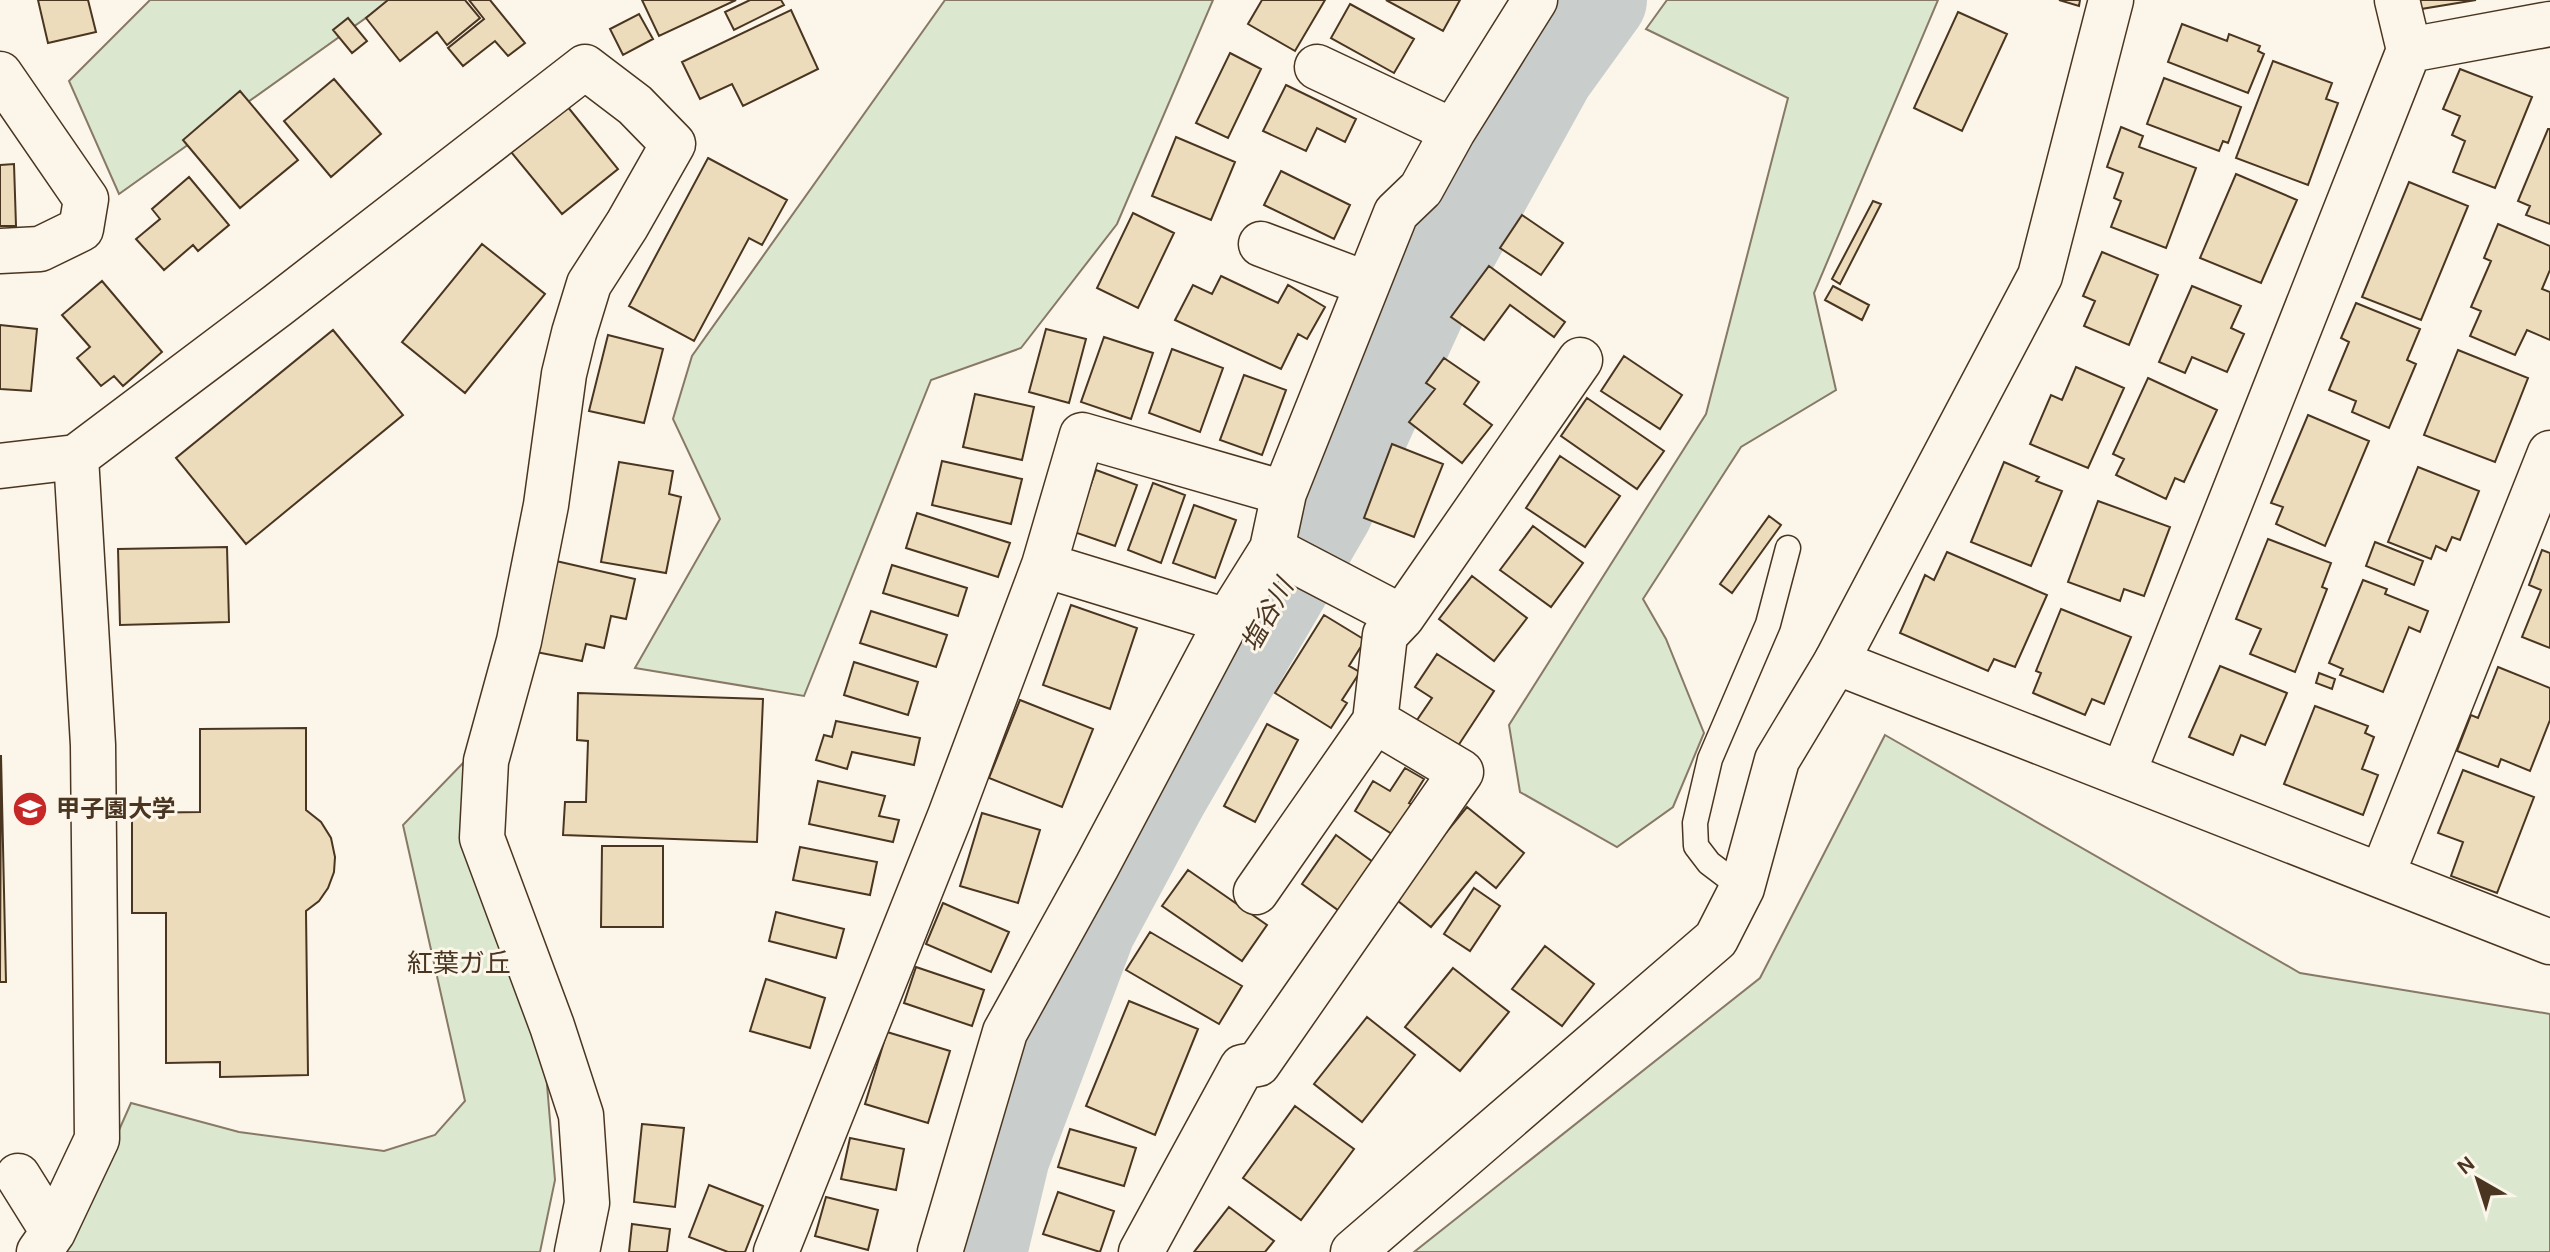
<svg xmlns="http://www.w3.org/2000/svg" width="2550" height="1252" font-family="Karla,'Noto Sans JP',sans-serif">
<rect width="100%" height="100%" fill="#fbf6e9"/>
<!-- green -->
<path fill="#dce7d0" stroke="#887966" stroke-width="2" d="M 150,0 L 391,0 L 119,194 L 69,81 Z
M 945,0 L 1213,0 L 1117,224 L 1021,348 L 931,380 L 804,696 L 635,668 L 720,519 L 673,419 L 692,356 Z
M 1667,0 L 1938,0 L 1814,293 L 1836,390 L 1741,447 L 1643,599 L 1666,639 L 1704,733 L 1673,807 L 1617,847 L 1520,792 L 1509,725 L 1706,414 L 1788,98 L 1646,29 Z
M 1885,735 L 2300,973 L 2550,1014 L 2550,1252 L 1414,1252 L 1760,978 Z
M 463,763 L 481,879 L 543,1037 L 555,1180 L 540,1252 L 65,1252 L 131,1103 L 239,1132 L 384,1151 L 435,1135 L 465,1101 L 403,825 Z"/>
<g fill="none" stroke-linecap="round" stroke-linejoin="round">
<!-- river -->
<path stroke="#c9cecd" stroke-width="92" d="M 981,1252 L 1004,1156 L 1090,928 L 1163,792 L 1327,510 L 1424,298 L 1549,72 L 1601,0"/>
</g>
<!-- building -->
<path fill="#ecdcbc" stroke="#4a3520" stroke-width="2" d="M 38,0 L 88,0 L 96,32 L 48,43 Z
M 388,0 L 465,0 L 480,18 L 447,45 L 437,32 L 400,61 L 366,18 Z
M 469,0 L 490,0 L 525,43 L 508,56 L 495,41 L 463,66 L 448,48 L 484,19 Z
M 642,0 L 736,0 L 659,36 Z
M 750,0 L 781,0 L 784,5 L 734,30 L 725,12 Z
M 1262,0 L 1325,0 L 1295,51 L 1248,24 Z
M 1386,0 L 1460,0 L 1443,31 Z
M 2059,0 L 2080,0 L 2079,6 Z
M 2420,0 L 2476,0 L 2421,9 Z
M 1350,4 L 1414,39 L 1394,73 L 1331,38 Z
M 791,10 L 818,69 L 743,106 L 732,84 L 700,99 L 682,62 Z
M 1958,12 L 2007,34 L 1962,131 L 1914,108 Z
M 639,14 L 653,39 L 623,55 L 610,29 Z
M 348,18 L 367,41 L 352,53 L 333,30 Z
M 2182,24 L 2227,41 L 2229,34 L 2260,46 L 2258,51 L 2264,54 L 2248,93 L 2168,62 Z
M 1230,53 L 1261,69 L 1228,138 L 1196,123 Z
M 2273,61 L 2332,83 L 2326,99 L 2338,103 L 2308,185 L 2236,158 Z
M 2460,69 L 2532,97 L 2495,188 L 2453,172 L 2465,141 L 2452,135 L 2460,116 L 2443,109 Z
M 2164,78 L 2241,107 L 2228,143 L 2223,141 L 2219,151 L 2147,124 Z
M 334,79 L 381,134 L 331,177 L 284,121 Z
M 1286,85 L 1356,119 L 1345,142 L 1317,128 L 1306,151 L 1263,131 Z
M 240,91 L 298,160 L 240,208 L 183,140 Z
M 567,106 L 618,169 L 562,214 L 511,152 Z
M 2121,127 L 2143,136 L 2139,147 L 2196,168 L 2166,248 L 2111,227 L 2121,201 L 2114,198 L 2123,173 L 2107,167 Z
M 2548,129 L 2550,129 L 2550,224 L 2526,215 L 2530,206 L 2518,201 Z
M 1176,137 L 1235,162 L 1211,220 L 1152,196 Z
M 708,158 L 787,200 L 762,245 L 749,238 L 694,341 L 629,306 Z
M 14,164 L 16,226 L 0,226 L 0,165 Z
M 1281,171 L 1350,205 L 1334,239 L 1264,205 Z
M 2236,174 L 2297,200 L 2261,283 L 2200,258 Z
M 189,177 L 229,225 L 198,251 L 193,245 L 164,270 L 136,239 L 160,219 L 152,209 Z
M 2409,182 L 2468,206 L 2421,320 L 2362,297 Z
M 1873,201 L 1881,204 L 1840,284 L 1832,279 Z
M 1133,213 L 1174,233 L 1138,308 L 1097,288 Z
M 1522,215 L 1563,243 L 1541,275 L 1500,248 Z
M 2498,224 L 2550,246 L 2550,270 L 2542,289 L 2550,292 L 2550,340 L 2527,330 L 2515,355 L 2470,336 L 2481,311 L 2471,307 L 2491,261 L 2484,258 Z
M 482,244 L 545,294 L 465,393 L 402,342 Z
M 2102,252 L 2158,275 L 2129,345 L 2084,326 L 2095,301 L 2083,296 Z
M 1489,266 L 1565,322 L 1554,337 L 1510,305 L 1484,340 L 1451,317 Z
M 1221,276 L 1278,303 L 1288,285 L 1325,307 L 1307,339 L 1298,334 L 1281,369 L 1175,320 L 1193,285 L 1212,294 Z
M 102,281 L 162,352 L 123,386 L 114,376 L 101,386 L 77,358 L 90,347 L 62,315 Z
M 1833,286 L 1869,305 L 1862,320 L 1825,300 Z
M 2192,286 L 2241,306 L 2231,328 L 2244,334 L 2227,372 L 2192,357 L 2185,373 L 2159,362 Z
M 2356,303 L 2420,329 L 2407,360 L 2416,364 L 2389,428 L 2352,412 L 2356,401 L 2329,390 L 2349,342 L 2341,338 Z
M 0,325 L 37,329 L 31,391 L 0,389 Z
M 1046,329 L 1086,339 L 1069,403 L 1029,392 Z
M 333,330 L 403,415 L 246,544 L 176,458 Z
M 608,335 L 663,349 L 644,423 L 589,411 Z
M 1104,337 L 1153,353 L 1131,419 L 1081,402 Z
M 1172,349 L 1223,368 L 1200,432 L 1149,413 Z
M 2458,350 L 2528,378 L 2495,462 L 2424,435 Z
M 1624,356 L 1682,395 L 1660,429 L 1601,391 Z
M 1444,358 L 1479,382 L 1464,404 L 1492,425 L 1462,463 L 1409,422 L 1435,389 L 1426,383 Z
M 2076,367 L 2124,388 L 2088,468 L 2030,444 L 2051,395 L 2062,400 Z
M 1244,375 L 1286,390 L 1262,455 L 1220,440 Z
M 2148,378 L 2217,410 L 2184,482 L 2175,478 L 2166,499 L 2116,475 L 2124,459 L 2113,454 Z
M 975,394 L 1034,407 L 1022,460 L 963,447 Z
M 1587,398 L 1664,451 L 1637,489 L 1561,436 Z
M 2308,415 L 2369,441 L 2325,546 L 2276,524 L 2283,507 L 2271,503 Z
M 1392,444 L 1443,464 L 1414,537 L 1364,518 Z
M 1560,456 L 1620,496 L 1585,547 L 1526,508 Z
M 942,461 L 1022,479 L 1011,524 L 932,505 Z
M 619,462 L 673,471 L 669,494 L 681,497 L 666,573 L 601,562 Z
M 2004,462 L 2039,477 L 2036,481 L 2062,491 L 2031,566 L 1971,542 Z
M 2418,467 L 2479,491 L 2460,540 L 2452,537 L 2446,551 L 2436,546 L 2431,559 L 2388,542 Z
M 1096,470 L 1137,485 L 1115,546 L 1074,532 Z
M 1153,483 L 1185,495 L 1161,563 L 1128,550 Z
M 2098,501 L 2170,527 L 2144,596 L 2124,589 L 2120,601 L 2068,582 Z
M 1194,505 L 1236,520 L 1215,578 L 1173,563 Z
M 917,513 L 1010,543 L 998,577 L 906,548 Z
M 1769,516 L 1781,525 L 1732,593 L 1720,584 Z
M 1533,526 L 1583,563 L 1551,607 L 1500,570 Z
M 2268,539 L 2331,563 L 2322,587 L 2327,589 L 2295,672 L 2250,654 L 2261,629 L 2236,619 Z
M 2375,542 L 2423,561 L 2414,585 L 2366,566 Z
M 227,547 L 229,622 L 120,625 L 118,549 Z
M 2542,550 L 2550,553 L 2550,648 L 2522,637 L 2541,590 L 2529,585 Z
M 1947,552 L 2047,595 L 2015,667 L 1994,659 L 1988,671 L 1900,633 L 1925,575 L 1934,580 Z
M 556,561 L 635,579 L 626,619 L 611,616 L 604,648 L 586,644 L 582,661 L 536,652 Z
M 892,565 L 967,588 L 958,616 L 883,593 Z
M 1472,576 L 1527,618 L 1494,661 L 1439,619 Z
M 2363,580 L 2387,589 L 2385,594 L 2428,611 L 2420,632 L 2409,627 L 2383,692 L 2340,675 L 2343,669 L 2329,663 Z
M 1071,605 L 1137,628 L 1110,709 L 1043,685 Z
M 2061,609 L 2131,637 L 2104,704 L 2092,699 L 2085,715 L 2033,693 L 2041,673 L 2036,671 Z
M 871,611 L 947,635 L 936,667 L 860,643 Z
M 1324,615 L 1365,640 L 1349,666 L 1360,672 L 1342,700 L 1347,703 L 1331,728 L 1275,693 Z
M 1437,654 L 1494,691 L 1456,749 L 1415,723 L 1432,698 L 1415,687 Z
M 854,662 L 918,682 L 908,715 L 844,695 Z
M 2220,666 L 2287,693 L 2265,745 L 2241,735 L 2233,755 L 2189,737 Z
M 2498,667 L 2550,688 L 2550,720 L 2530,771 L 2501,759 L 2498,767 L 2457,751 L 2471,715 L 2478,718 Z
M 2319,673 L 2335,679 L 2332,689 L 2316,683 Z
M 578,693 L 763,699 L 757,842 L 563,835 L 565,802 L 586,802 L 588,741 L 577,740 Z
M 1020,700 L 1093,729 L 1062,807 L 989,778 Z
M 2315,706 L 2368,726 L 2365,733 L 2374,737 L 2362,769 L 2378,775 L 2363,815 L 2284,784 Z
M 836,721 L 920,738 L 914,765 L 852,752 L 847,769 L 816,760 L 824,735 L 832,737 Z
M 1267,724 L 1298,740 L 1255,822 L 1224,806 Z
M 306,728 L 306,810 L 321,822 L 331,838 L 335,857 L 334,872 L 328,888 L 319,901 L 306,911 L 308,1075 L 220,1077 L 220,1062 L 166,1063 L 166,913 L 132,913 L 132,813 L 200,812 L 200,729 Z
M 1,755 L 6,982 L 0,982 Z
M 1405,768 L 1424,779 L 1409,803 L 1415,806 L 1397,837 L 1355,811 L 1373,781 L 1390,791 Z
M 2463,770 L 2534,797 L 2497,893 L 2451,876 L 2463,842 L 2438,833 Z
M 818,781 L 885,796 L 879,816 L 899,820 L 893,842 L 809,824 Z
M 1467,807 L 1524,853 L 1496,888 L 1476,872 L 1431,927 L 1393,897 Z
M 982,813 L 1040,830 L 1018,903 L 960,886 Z
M 1336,835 L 1377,865 L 1342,913 L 1302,884 Z
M 602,846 L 663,846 L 663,927 L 601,927 Z
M 800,847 L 877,862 L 870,895 L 793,880 Z
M 1188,870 L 1267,925 L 1242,961 L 1162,906 Z
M 1474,888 L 1500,906 L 1470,951 L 1444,934 Z
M 943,903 L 1009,932 L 991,972 L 926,944 Z
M 776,912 L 844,929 L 836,958 L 769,941 Z
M 1150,932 L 1242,986 L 1219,1024 L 1126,970 Z
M 1545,946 L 1594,984 L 1562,1026 L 1512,989 Z
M 916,967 L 984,990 L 972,1026 L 904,1003 Z
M 1453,968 L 1509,1012 L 1460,1071 L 1405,1027 Z
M 766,979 L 825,998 L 810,1048 L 750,1031 Z
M 1129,1001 L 1198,1029 L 1155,1135 L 1086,1106 Z
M 1367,1017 L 1415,1055 L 1362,1122 L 1314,1084 Z
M 887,1032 L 950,1051 L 928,1123 L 865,1104 Z
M 1295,1106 L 1354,1149 L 1301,1220 L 1243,1178 Z
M 642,1124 L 684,1128 L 675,1207 L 634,1202 Z
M 1070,1129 L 1136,1148 L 1124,1186 L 1058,1167 Z
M 850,1138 L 904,1149 L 896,1190 L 841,1179 Z
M 709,1185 L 763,1206 L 745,1252 L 728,1252 L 689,1237 Z
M 1058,1192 L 1114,1211 L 1100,1252 L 1043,1234 Z
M 826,1197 L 878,1210 L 868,1250 L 815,1236 Z
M 1229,1207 L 1274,1241 L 1265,1252 L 1194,1252 Z
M 632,1224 L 670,1229 L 667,1252 L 629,1252 Z"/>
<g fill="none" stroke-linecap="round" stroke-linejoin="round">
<!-- lane casing -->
<g stroke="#4a3520" stroke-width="27">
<path id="lane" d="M 1742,888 L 1709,863 L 1696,846 L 1695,823 L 1710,759 L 1768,624 L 1788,548"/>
</g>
<!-- street casing -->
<g stroke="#4a3520" stroke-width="47">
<path id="street" d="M 2409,50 L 2550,24
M 1317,67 L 1453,131
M 0,74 L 86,199 L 81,229 L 40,249 L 0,251
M 1261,244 L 1367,284
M 0,466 L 76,457
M 1272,549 L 1402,617 L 1580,360
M 1044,565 L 1227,621
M 1836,662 L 2550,942
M 2123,774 L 2409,50 L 2397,0
M 2382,875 L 2550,453
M 1256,892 L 1375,721 L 1385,635 L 1402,617
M 18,1176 L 53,1232
M 39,1252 L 53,1232 L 97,1139 L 93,745 L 76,457 L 278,305 L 585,67 L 635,105 L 673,144 L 627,225 L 589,284 L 574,333 L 564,374 L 546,505 L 519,641 L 486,761 L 482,838 L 552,1026 L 581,1115 L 587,1203 L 577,1252
M 776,1252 L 950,816 L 1044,565 L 1082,435 L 1284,493
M 940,1252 L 1005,1032 L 1097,866 L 1227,621 L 1272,549 L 1284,493 L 1396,213 L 1421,189 L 1453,131 L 1535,0
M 1141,1252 L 1242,1067 L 1258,1064 L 1461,772 L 1375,721"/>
</g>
<!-- secondary casing -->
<g stroke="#4a3520" stroke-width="47">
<path id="secondary" d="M 1353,1252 L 1716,939 L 1742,888 L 1777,760 L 1836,662 L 2040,276 L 2111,0"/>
</g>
<!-- lane -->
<use href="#lane" stroke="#fbf6e9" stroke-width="24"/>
<!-- street -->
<use href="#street" stroke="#fbf6e9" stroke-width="44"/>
<!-- secondary -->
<use href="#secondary" stroke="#fbf6e9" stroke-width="44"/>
</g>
<!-- icons -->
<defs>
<g id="university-disc" transform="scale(1.8)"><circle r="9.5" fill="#c62828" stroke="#fbf6e9"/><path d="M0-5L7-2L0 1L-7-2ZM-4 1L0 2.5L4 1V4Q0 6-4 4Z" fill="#fff"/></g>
</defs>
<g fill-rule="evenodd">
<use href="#university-disc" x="30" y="809"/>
</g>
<g text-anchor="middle" stroke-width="6" stroke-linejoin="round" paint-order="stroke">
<!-- poi labels -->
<g font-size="24" font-weight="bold" fill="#4a3520" stroke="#fbf6e9" text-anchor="start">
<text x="56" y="817">甲子園大学</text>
</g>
<!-- water labels -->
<g font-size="26" font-style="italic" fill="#4a3520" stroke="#fbf6e9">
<text transform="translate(1267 615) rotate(-61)" y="9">塩谷川</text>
</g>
<!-- neighbourhood labels -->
<g font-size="26" fill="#4a3520" stroke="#fbf6e9">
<text x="459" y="972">紅葉ガ丘</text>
</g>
</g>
<!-- north arrow -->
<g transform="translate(2478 1180) rotate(321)" stroke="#fbf6e9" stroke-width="6" paint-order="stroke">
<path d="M0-6L14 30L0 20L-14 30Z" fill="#4a3520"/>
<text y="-12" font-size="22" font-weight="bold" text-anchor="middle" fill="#4a3520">N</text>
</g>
</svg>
